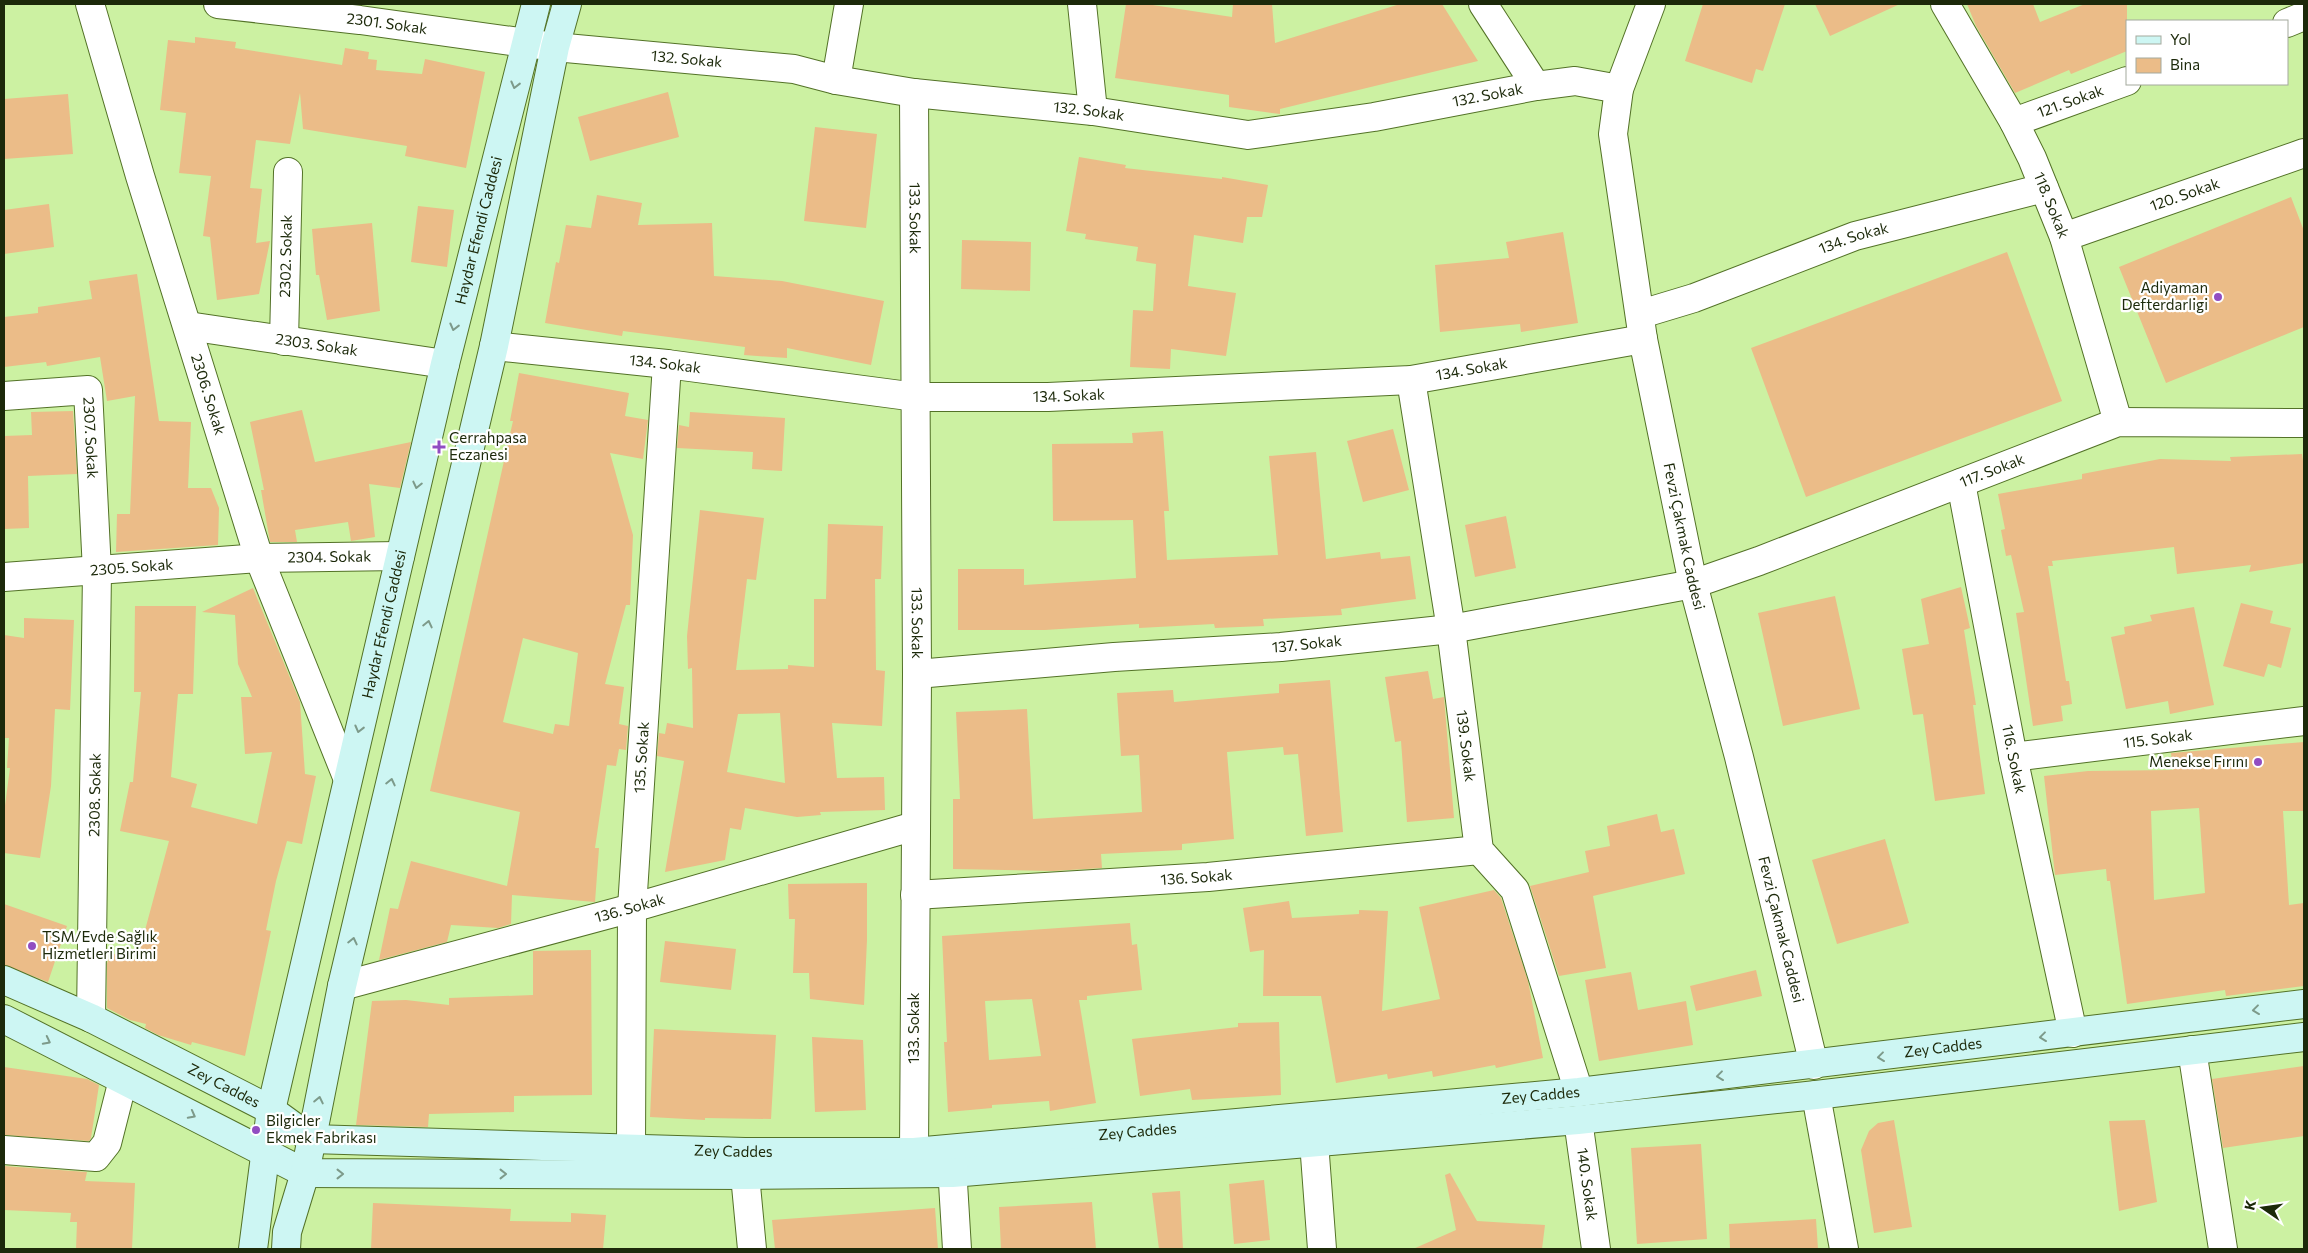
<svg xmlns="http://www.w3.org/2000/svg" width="2308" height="1253" font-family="Commissioner,sans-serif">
<rect width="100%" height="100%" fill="#ccf1a2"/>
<!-- building -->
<path fill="#ebbc88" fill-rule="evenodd" d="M 1126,4 L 1146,4 L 1232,17 L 1233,4 L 1272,4 L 1275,43 L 1400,4 L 1442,4 L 1478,61 L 1280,109 L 1280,114 L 1229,107 L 1229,95 L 1115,78 Z
M 1703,4 L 1785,4 L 1763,71 L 1756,69 L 1752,83 L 1685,61 Z
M 1815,4 L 1900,4 L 1830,36 Z
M 1967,4 L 2033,4 L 2040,22 L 2085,4 L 2127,4 L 2127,51 L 2071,74 L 2069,70 L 2015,93 L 1976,26 Z
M 195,37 L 236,42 L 235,48 L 342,65 L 345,48 L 369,52 L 368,59 L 377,60 L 376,70 L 422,74 L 425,59 L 485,72 L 466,168 L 405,156 L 407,146 L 303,129 L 300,93 L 290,144 L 256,140 L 250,188 L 262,189 L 256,243 L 270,241 L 259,294 L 217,300 L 210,237 L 203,236 L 211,176 L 179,173 L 186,113 L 160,110 L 168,40 L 195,43 Z
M 668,92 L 679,137 L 590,161 L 578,117 Z
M 68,94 L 73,154 L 4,159 L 4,99 Z
M 815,127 L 877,134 L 866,228 L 804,221 Z
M 1079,157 L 1126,165 L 1125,168 L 1222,179 L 1222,177 L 1268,185 L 1262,217 L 1247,217 L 1243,243 L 1194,235 L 1188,286 L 1236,293 L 1226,356 L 1171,349 L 1170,369 L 1130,367 L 1133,310 L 1153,311 L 1156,264 L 1136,261 L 1138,247 L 1085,239 L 1086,234 L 1066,231 Z
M 597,195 L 642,203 L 638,225 L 712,223 L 714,276 L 782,281 L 884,301 L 871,365 L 787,348 L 787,358 L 744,355 L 745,347 L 623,331 L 622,336 L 545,323 L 556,262 L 559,263 L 566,225 L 591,228 Z
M 2291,197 L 2304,231 L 2304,327 L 2166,383 L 2119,267 Z
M 49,204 L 54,247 L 4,254 L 4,210 Z
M 418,206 L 454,210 L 447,267 L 411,262 Z
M 372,223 L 380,311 L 327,320 L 319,275 L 316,275 L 312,229 Z
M 1563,232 L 1578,323 L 1521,332 L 1520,324 L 1440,332 L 1435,265 L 1509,258 L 1506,242 Z
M 962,240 L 1031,242 L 1030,291 L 961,289 Z
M 2007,252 L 2062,401 L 1806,497 L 1751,348 Z
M 137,274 L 159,421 L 191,422 L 188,488 L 211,488 L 219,508 L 218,545 L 116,552 L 117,514 L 130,514 L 135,396 L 107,401 L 100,357 L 47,366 L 46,362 L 4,367 L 4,317 L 38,313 L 38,307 L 92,299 L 89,281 Z
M 519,373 L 629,393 L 625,416 L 648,420 L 643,459 L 610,453 L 633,535 L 630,605 L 626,605 L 605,684 L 624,687 L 619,724 L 628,726 L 626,750 L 619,749 L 616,766 L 607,765 L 595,848 L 599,848 L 595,902 L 512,895 L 511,924 L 498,928 L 451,925 L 447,942 L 379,960 L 390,908 L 398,909 L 411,861 L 507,886 L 520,812 L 430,791 L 513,421 L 510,421 ZM 523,638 L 578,653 L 569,726 L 555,724 L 553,734 L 503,722 Z
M 302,410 L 315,462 L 411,442 L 400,488 L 369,484 L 375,537 L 351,541 L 348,522 L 295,530 L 297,542 L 270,542 L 261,490 L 264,490 L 250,422 Z
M 73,411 L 77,474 L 28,476 L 29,528 L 4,529 L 4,436 L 32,435 L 31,412 Z
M 690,412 L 785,418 L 782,471 L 752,469 L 753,452 L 677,448 L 679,425 L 689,427 Z
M 1393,429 L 1409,490 L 1363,502 L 1347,441 Z
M 1163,431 L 1169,511 L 1164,511 L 1167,560 L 1278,555 L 1269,456 L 1316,452 L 1326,559 L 1380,552 L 1381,559 L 1410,556 L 1416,599 L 1341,609 L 1342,615 L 1263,619 L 1264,626 L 1215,628 L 1214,624 L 1139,628 L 1139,624 L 1045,630 L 958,630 L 958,569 L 1024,569 L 1024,585 L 1136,578 L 1133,520 L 1053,521 L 1052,444 L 1133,443 L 1132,433 Z
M 2302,454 L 2304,468 L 2304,563 L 2249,572 L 2251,565 L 2177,574 L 2174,547 L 2052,561 L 2053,566 L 2048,566 L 2066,681 L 2069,681 L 2072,704 L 2061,706 L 2063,721 L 2033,726 L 2016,613 L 2024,612 L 2011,555 L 2006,556 L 2001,530 L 2005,529 L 1998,494 L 2082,479 L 2082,474 L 2160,459 L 2231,461 L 2230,457 Z
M 700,510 L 764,518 L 756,580 L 747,579 L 736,670 L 788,669 L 788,665 L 814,667 L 814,599 L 826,599 L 828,524 L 883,526 L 881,579 L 875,579 L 876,670 L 885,671 L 882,726 L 832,723 L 837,778 L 884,777 L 885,810 L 820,812 L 821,815 L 797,817 L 745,808 L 741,830 L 730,828 L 725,860 L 665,872 L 684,761 L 657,756 L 659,733 L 665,734 L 667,723 L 693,728 L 692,668 L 688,669 L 687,636 ZM 780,713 L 785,783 L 727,772 L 738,714 Z
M 1506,516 L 1516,568 L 1475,577 L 1465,525 Z
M 1961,587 L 1970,628 L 1964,630 L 1976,705 L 1973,705 L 1985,794 L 1935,801 L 1923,714 L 1913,715 L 1902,649 L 1929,644 L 1921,599 Z
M 253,588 L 300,702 L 305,774 L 316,776 L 302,844 L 287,841 L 276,881 L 266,930 L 271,931 L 245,1056 L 192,1042 L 191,1045 L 158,1035 L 145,1028 L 146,1024 L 130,1020 L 107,1008 L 107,964 L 110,953 L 137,960 L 169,841 L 120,831 L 130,782 L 133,782 L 141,692 L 134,692 L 135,606 L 196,606 L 193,694 L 178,694 L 171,777 L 197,784 L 191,807 L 257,824 L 272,752 L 245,754 L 241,697 L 252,697 L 238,664 L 235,615 L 202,612 Z
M 1835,596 L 1860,709 L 1783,726 L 1758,613 Z
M 2241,603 L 2273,611 L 2270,623 L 2291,628 L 2281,668 L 2268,664 L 2264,677 L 2223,666 Z
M 2194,607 L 2214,705 L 2170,714 L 2168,701 L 2126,709 L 2111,637 L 2125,634 L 2124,627 L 2152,621 L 2150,615 Z
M 24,618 L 74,620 L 70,710 L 55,709 L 51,786 L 40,858 L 4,853 L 4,813 L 10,768 L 7,768 L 9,738 L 4,738 L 4,635 L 24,638 Z
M 1428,671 L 1433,699 L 1444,697 L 1454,818 L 1407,822 L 1401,741 L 1395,742 L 1385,677 Z
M 1330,680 L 1343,832 L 1306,836 L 1298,754 L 1284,755 L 1283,747 L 1227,752 L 1234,839 L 1182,844 L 1182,850 L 1101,854 L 1102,868 L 1053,871 L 953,869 L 953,799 L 960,799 L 956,712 L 1027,709 L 1033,819 L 1142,812 L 1139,755 L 1121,756 L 1117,693 L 1173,690 L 1174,702 L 1279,693 L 1279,684 Z
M 2304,742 L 2304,811 L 2283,811 L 2289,905 L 2304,903 L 2304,986 L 2226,996 L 2225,990 L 2127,1004 L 2110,881 L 2107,881 L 2106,869 L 2055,875 L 2044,776 L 2088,771 L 2173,770 L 2171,753 ZM 2199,808 L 2205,893 L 2154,900 L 2151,811 Z
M 1657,814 L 1661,832 L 1674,829 L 1685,874 L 1593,896 L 1606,968 L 1559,976 L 1530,886 L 1589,872 L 1585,851 L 1610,846 L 1607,826 Z
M 1885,839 L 1909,923 L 1837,944 L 1812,860 Z
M 867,883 L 867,940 L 864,1005 L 810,999 L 809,973 L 793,973 L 795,919 L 789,919 L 788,884 Z
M 1494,890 L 1501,898 L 1528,981 L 1543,1058 L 1496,1068 L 1495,1065 L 1433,1077 L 1432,1071 L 1388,1079 L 1387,1074 L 1336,1083 L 1321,996 L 1263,996 L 1264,950 L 1250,952 L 1243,908 L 1289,901 L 1292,918 L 1359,914 L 1359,910 L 1388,911 L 1382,1011 L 1440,999 L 1419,907 Z
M 4,904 L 67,926 L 48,982 L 4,965 Z
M 1130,923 L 1132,945 L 1137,944 L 1142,990 L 1087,996 L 1087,1000 L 1079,1000 L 1096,1103 L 1050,1111 L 1049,1101 L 992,1105 L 992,1108 L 948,1112 L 944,1042 L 947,1042 L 942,936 ZM 1032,999 L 1041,1056 L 989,1060 L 985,1001 Z
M 665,941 L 736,949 L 731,990 L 660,982 Z
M 591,950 L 592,1095 L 514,1096 L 514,1112 L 429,1114 L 428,1127 L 356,1125 L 372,1001 L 406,1000 L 449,1005 L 449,998 L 533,995 L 533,951 Z
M 1756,970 L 1762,996 L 1696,1011 L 1690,986 Z
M 1631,972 L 1638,1010 L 1686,1001 L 1693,1045 L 1599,1061 L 1585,980 Z
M 1279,1022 L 1281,1095 L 1192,1100 L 1190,1089 L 1140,1096 L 1132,1039 L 1238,1027 L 1238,1023 Z
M 654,1029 L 776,1035 L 771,1119 L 705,1118 L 705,1120 L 650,1117 Z
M 812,1037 L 863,1040 L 866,1110 L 815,1112 Z
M 2304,1066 L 2304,1136 L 2223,1148 L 2212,1079 Z
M 4,1067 L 87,1079 L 99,1085 L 91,1138 L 89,1141 L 4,1135 Z
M 1894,1120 L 1912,1227 L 1874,1233 L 1861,1150 L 1869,1131 L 1878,1123 Z
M 2145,1120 L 2157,1202 L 2119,1211 L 2109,1121 Z
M 1701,1144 L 1707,1239 L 1637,1244 L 1631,1148 Z
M 4,1166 L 87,1172 L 85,1181 L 135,1183 L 132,1249 L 76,1249 L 77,1222 L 70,1222 L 71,1213 L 4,1210 Z
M 1450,1173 L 1477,1221 L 1545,1225 L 1542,1249 L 1413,1249 L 1456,1230 L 1445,1175 Z
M 1264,1180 L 1270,1240 L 1234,1244 L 1229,1184 Z
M 1180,1191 L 1183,1249 L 1159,1249 L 1152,1193 Z
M 1092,1202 L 1096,1249 L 1001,1249 L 999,1207 Z
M 373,1203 L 511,1209 L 510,1221 L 571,1222 L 571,1213 L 606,1215 L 603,1249 L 371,1249 Z
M 935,1208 L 938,1249 L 775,1249 L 772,1220 Z
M 1816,1219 L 1818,1249 L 1730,1249 L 1729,1224 Z"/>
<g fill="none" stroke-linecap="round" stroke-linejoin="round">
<!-- minor casing -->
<g stroke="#537227" stroke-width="30">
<g id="minor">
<path id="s1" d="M 90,4 L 140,176 L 259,558 L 347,777"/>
<path id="s2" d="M 218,4 L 360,20 L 555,47 L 794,69 L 836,80 L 914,93 L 1093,111 L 1248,135 L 1374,117 L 1536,86 L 1575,81 L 1619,89"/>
<path d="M 1082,4 L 1093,111"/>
<path d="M 1483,4 L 1536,86"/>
<path id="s3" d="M 1945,4 L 2014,122 L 2032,158 L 2064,237 L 2118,422"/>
<path d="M 2287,23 L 2304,16"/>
<path d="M 836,80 L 849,4"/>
<path id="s4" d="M 914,93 L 917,674 L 914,1152"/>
<path id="s5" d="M 2014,122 L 2127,81"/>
<path id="s6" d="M 2064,237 L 2304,153"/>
<path id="s7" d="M 1641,314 L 1694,298 L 1855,236 L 2044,188"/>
<path id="s8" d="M 188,326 L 445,364"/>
<path id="s9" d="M 284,341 L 288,172"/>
<path id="s10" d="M 494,346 L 667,364 L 916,397 L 1048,397 L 1411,380 L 1643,339"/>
<path id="s11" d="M 1411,380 L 1451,629 L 1479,850 L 1515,890 L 1579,1092"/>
<path id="s12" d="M 4,396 L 88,390 L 97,571 L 91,1018"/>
<path id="s13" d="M 1961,483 L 2013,757 L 2073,1033"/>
<path id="s14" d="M 4,577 L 259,558 L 400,556"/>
<path id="s15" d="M 917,674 L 1114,657 L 1281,647 L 1451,629 L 1693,584 L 1759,561 L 2118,422 L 2304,423"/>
<path id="s16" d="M 2013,757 L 2304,721"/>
<path id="s17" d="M 915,895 L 1208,877 L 1479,850"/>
<path id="s18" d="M 342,986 L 632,908 L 915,826"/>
<path d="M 2192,1050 L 2223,1249"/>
<path id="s19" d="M 1578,1120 L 1596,1249"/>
<path d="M 1314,1142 L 1322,1249"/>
<path id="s20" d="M 631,1149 L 632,908 L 667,364"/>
<path d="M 4,1150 L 96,1157 L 107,1143 L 123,1080"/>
<path d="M 951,1150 L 957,1249"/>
<path d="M 745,1175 L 752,1249"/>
</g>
</g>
<!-- tertiary casing -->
<g stroke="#537227" stroke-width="30">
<g id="tertiary">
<path id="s21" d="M 1651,4 L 1619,89 L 1613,134 L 1643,339 L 1693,584 L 1739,757 L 1814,1065"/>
<path d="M 1816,1095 L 1844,1249"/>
</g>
</g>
<!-- secondary casing -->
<g stroke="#537227" stroke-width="30">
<g id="secondary">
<path id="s22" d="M 4,980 L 91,1018 L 271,1110 L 311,1139 L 745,1152 L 914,1152 L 1579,1092 L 2304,1004"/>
<path d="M 4,1019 L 305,1173 L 745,1175 L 952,1173 L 1578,1120 L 1816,1095 L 2304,1037"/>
<path id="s23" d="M 253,1249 L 271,1110 L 445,364 L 536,4"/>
<path d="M 286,1249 L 287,1232 L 305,1173 L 342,986 L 494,346 L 555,47 L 567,4"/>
</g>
</g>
<!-- minor -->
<use href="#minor" stroke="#fff" stroke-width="28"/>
<!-- tertiary -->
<use href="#tertiary" stroke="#fff" stroke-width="28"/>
<!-- secondary -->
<use href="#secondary" stroke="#cdf6f3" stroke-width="28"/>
</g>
<!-- one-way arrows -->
<defs><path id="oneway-chevron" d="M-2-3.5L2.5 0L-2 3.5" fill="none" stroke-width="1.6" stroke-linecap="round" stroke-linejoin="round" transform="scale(1.25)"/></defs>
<g stroke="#7d9a8a">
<use href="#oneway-chevron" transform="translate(515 85) rotate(104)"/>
<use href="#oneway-chevron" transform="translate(454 327) rotate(104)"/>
<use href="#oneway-chevron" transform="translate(417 485) rotate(103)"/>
<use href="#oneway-chevron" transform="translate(428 624) rotate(-77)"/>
<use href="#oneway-chevron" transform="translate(359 729) rotate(104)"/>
<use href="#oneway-chevron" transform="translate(391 782) rotate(-77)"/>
<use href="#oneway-chevron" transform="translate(353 941) rotate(-77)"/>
<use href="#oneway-chevron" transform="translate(2256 1010) rotate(173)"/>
<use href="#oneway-chevron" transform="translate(2043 1037) rotate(173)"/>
<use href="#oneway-chevron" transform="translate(47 1041) rotate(27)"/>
<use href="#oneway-chevron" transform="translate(1881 1057) rotate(173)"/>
<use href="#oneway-chevron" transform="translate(1720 1076) rotate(173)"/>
<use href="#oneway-chevron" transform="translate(319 1100) rotate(-78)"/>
<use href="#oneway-chevron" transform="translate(192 1115) rotate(28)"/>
<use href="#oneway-chevron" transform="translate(340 1174)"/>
<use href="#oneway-chevron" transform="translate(503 1174)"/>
</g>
<!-- markers -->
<g fill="#914dc2" stroke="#fff" stroke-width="2">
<circle cx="2218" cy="297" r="5"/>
<path d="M436.5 439.5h5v5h5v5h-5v5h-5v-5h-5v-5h5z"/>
<circle cx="2258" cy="762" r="5"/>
<circle cx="32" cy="946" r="5"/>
<circle cx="256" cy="1130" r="5"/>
</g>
<g text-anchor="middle" stroke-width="4.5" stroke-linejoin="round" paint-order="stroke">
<!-- street labels -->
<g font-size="15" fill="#1c290a" stroke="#fff">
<text dy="5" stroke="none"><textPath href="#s2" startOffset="170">2301. Sokak</textPath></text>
<text dy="5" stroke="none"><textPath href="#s2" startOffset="472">132. Sokak</textPath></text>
<text dy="5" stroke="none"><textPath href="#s2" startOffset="1282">132. Sokak</textPath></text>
<text dy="5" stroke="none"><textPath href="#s5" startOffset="60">121. Sokak</textPath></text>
<text dy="5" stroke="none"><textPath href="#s2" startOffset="878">132. Sokak</textPath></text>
<text dy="5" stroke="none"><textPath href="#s6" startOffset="128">120. Sokak</textPath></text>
<text dy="5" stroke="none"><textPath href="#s3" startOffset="228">118. Sokak</textPath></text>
<text dy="5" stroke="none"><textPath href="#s4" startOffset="125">133. Sokak</textPath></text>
<text dy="5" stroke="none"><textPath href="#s23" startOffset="1044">Haydar Efendi Caddesi</textPath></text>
<text dy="5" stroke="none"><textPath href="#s7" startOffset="226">134. Sokak</textPath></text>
<text dy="5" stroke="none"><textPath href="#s9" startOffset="85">2302. Sokak</textPath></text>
<text dy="5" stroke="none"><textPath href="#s8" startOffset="130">2303. Sokak</textPath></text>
<text dy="5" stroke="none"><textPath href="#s10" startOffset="172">134. Sokak</textPath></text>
<text dy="5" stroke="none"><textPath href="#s10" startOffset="982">134. Sokak</textPath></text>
<text dy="5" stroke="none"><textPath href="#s1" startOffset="408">2306. Sokak</textPath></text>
<text dy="5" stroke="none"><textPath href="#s10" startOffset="578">134. Sokak</textPath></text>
<text dy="5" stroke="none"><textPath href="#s12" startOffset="132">2307. Sokak</textPath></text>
<text dy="5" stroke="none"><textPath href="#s15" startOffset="1102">117. Sokak</textPath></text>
<text dy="5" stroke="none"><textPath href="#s21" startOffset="545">Fevzi Çakmak Caddesi</textPath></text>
<text dy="5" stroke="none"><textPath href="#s14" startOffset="326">2304. Sokak</textPath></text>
<text dy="5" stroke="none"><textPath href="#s14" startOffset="128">2305. Sokak</textPath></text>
<text dy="5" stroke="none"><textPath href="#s4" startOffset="530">133. Sokak</textPath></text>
<text dy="5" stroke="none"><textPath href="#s23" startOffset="639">Haydar Efendi Caddesi</textPath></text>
<text dy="5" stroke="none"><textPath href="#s15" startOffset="391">137. Sokak</textPath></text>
<text dy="5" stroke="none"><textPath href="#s16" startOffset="146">115. Sokak</textPath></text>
<text dy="5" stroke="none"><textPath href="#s11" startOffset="370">139. Sokak</textPath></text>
<text dy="5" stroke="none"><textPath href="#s20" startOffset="392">135. Sokak</textPath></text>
<text dy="5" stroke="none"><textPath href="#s13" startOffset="281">116. Sokak</textPath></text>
<text transform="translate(95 795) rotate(-89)" y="5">2308. Sokak</text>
<text dy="5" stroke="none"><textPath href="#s17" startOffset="282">136. Sokak</textPath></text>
<text dy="5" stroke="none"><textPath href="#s18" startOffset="298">136. Sokak</textPath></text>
<text dy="5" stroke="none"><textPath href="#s21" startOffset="950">Fevzi Çakmak Caddesi</textPath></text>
<text transform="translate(914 1028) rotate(-90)" y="5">133. Sokak</text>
<text dy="5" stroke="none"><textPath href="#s22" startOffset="1984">Zey Caddes</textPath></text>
<text dy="5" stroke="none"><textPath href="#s22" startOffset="244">Zey Caddes</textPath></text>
<text dy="5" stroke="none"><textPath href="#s22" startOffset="1579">Zey Caddes</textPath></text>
<text dy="5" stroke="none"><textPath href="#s22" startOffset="1174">Zey Caddes</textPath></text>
<text dy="5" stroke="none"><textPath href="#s22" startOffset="769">Zey Caddes</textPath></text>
<text dy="5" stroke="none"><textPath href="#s19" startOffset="65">140. Sokak</textPath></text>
</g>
<!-- poi labels -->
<g font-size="15" fill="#1c290a" stroke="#fff" text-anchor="start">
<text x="2208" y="293" text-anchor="end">Adiyaman<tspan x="2208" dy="17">Defterdarligi</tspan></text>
<text x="449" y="443">Cerrahpasa<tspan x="449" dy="17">Eczanesi</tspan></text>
<text x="2248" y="767" text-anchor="end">Menekse Fırını</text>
<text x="42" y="942">TSM/Evde Sağlık<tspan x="42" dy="17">Hizmetleri Birimi</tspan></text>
<text x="266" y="1126">Bilgicler<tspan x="266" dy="17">Ekmek Fabrikası</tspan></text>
</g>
</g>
<!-- border -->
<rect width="2308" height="1253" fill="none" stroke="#1c290a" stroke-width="10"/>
<!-- legend -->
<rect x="2126" y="20" width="162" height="65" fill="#ffffff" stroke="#a4a99d"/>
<rect x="2136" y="36" width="25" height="8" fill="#cdf6f3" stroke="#a4a99d"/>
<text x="2170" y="45" font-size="15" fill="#1c290a">Yol</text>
<rect x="2136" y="58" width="25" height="15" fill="#ebbc88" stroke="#a4a99d"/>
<text x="2170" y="70" font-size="15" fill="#1c290a">Bina</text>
<!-- north arrow -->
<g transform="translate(2263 1208) rotate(283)" stroke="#ffffff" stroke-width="4" paint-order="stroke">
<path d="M0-4L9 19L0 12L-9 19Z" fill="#1c290a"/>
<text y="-8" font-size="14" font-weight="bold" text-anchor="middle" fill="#1c290a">K</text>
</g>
</svg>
